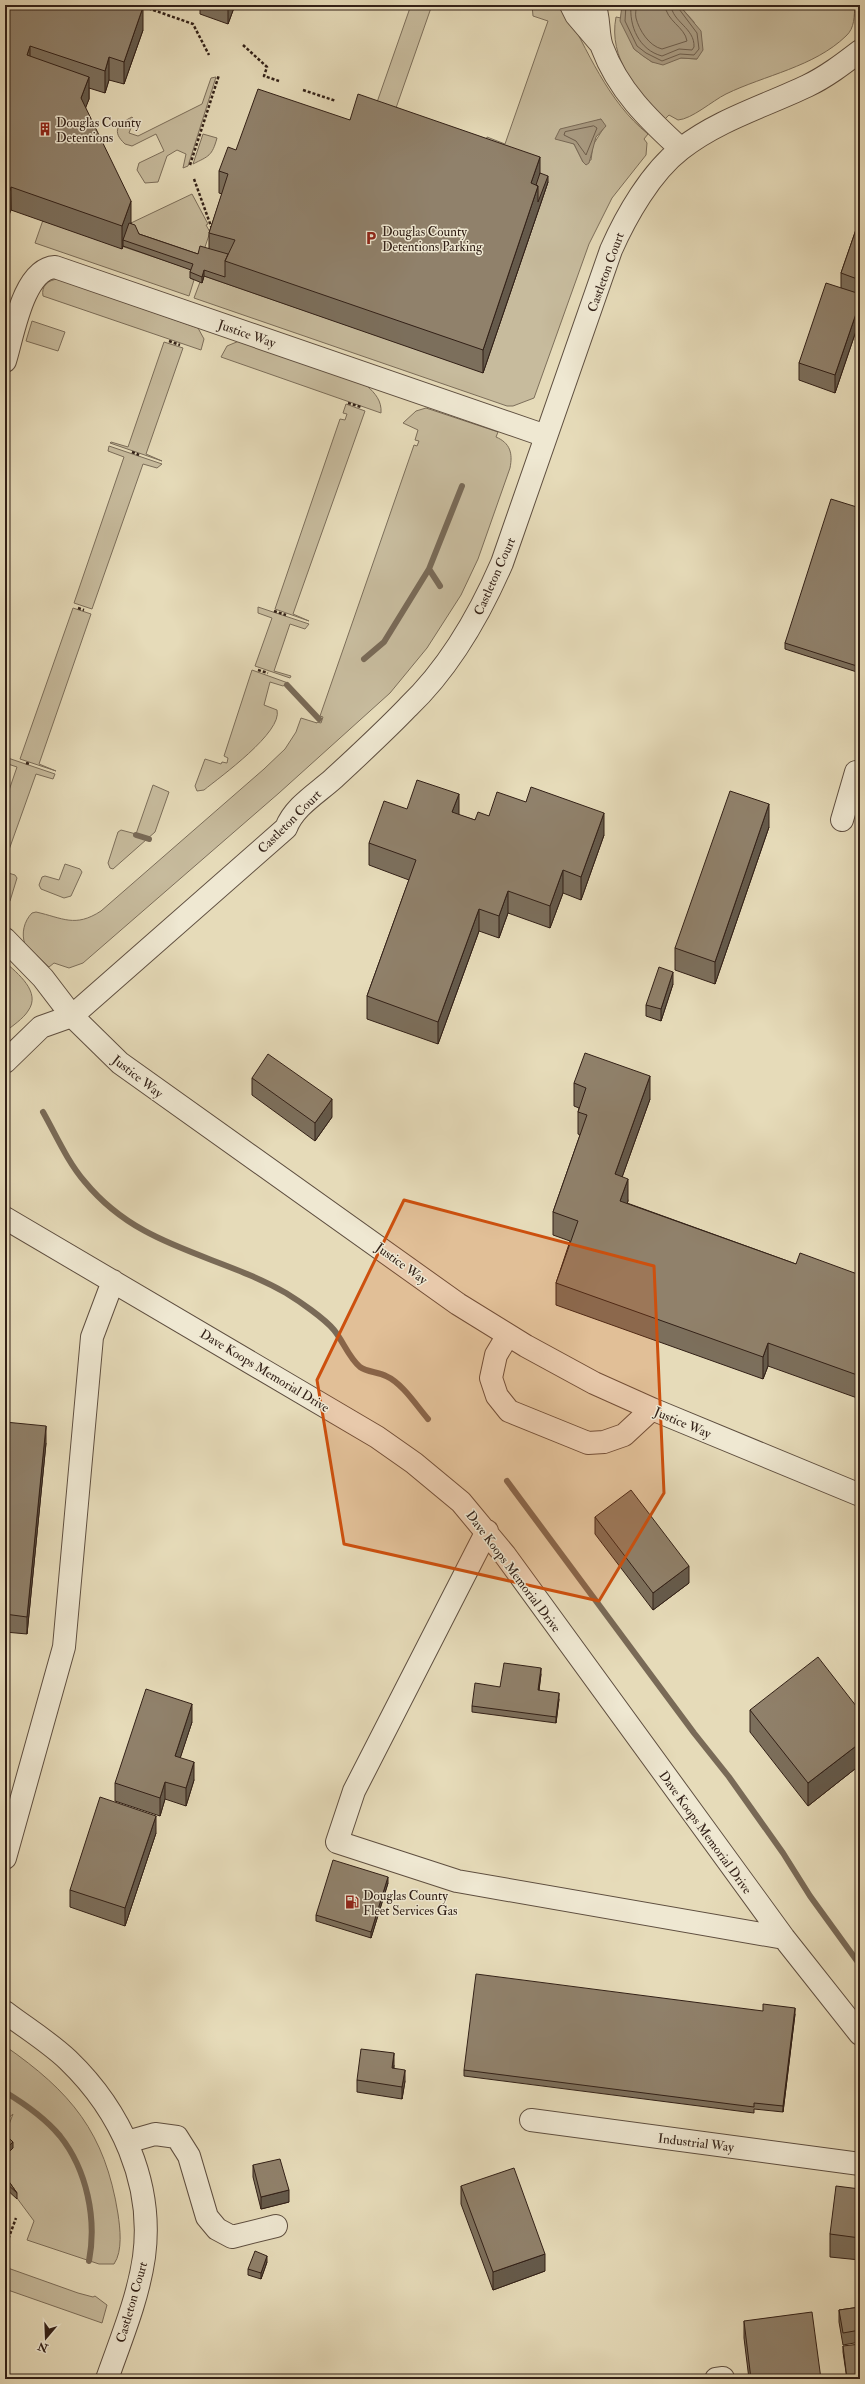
<svg xmlns="http://www.w3.org/2000/svg" width="865" height="2384" font-family="'IM FELL Double Pica',serif">
<rect width="100%" height="100%" fill="#e6dbb9"/>
<filter id="stains"><feTurbulence type="fractalNoise" baseFrequency=".005" numOctaves="4"/><feColorMatrix values="0 0 0 0 .2 0 0 0 0 .09 0 0 0 0 .02 0 0 0 .5 -.17"/></filter>
<radialGradient id="worn" r=".72"><stop offset=".6" stop-color="#630" stop-opacity="0"/><stop offset="1" stop-color="#630" stop-opacity=".3"/></radialGradient>
<!-- green -->
<path fill="#c7bb9d" stroke="#7c6e5a" fill-rule="evenodd" d="M 411,5 L 432,5 L 396,108 L 375,108 Z
M 532,5 L 563,5 C 587,50 608,102 648,134 L 644,139 L 647,143 L 646,155 L 612,198 L 589,244 L 534,398 L 513,406 L 507,406 L 194,298 L 200,282 L 202,282 L 204,276 L 483,372 L 548,182 L 482,153 L 487,137 L 505,144 L 548,21 L 533,16 ZM 601,119 L 603,129 L 593,145 L 591,160 L 583,162 L 574,144 L 564,140 L 589,123 Z
M 679,5 L 855,5 C 854,16 855,28 846,36 C 814,67 765,75 726,94 C 712,101 692,119 678,120 L 669,115 L 665,119 C 637,92 608,58 616,17 L 621,18 L 634,49 L 652,62 L 681,58 L 697,59 L 694,22 Z
M 216,77 L 188,166 L 183,168 L 186,154 L 177,150 L 167,156 L 158,182 L 145,183 L 137,170 L 139,163 L 164,151 L 156,134 L 132,146 L 125,144 C 111,131 118,124 132,117 L 134,120 L 129,133 L 138,136 L 202,104 L 211,78 Z
M 203,134 L 217,138 C 212,156 209,156 193,164 Z
M 192,194 L 208,224 L 206,225 L 210,232 L 203,253 L 198,260 L 139,240 L 131,223 Z
M 43,220 L 193,270 L 190,278 L 194,280 L 189,296 L 35,243 Z
M 58,279 L 198,328 L 204,339 L 201,350 L 43,296 C 41,286 48,280 58,279 Z
M 32,321 L 65,332 L 58,351 L 26,341 Z
M 239,341 L 367,386 C 375,393 382,401 381,413 L 221,357 L 227,346 Z
M 164,342 L 183,348 L 146,454 L 162,461 L 110,443 L 111,442 L 128,447 Z
M 346,404 L 365,411 L 293,614 L 309,621 L 275,609 L 340,419 L 345,420 L 347,414 L 343,413 Z
M 426,408 L 498,432 L 496,437 C 510,443 513,453 510,468 L 478,559 L 461,595 L 427,648 L 390,693 L 279,793 L 83,963 L 69,968 L 54,963 L 49,967 L 25,944 C 21,934 24,921 32,913 L 36,912 C 63,918 75,928 101,911 L 264,769 L 285,749 L 296,732 L 301,718 L 317,723 L 317,722 L 321,723 L 323,717 L 320,716 L 414,445 L 417,446 L 419,441 L 415,440 L 418,430 L 403,423 L 416,411 Z
M 109,446 L 162,464 L 157,468 L 143,464 L 92,609 L 74,603 L 124,457 L 108,451 Z
M 258,607 L 309,624 L 305,629 L 290,624 L 274,671 L 291,676 L 290,678 L 255,666 L 272,618 L 258,613 Z
M 73,608 L 91,614 L 39,764 L 56,771 L 20,759 Z
M 252,670 L 288,683 L 283,686 L 270,682 L 264,705 L 277,710 C 283,732 220,777 204,790 L 197,791 L 195,786 L 205,759 L 221,764 L 222,762 L 227,763 L 228,758 L 224,756 Z
M 5,757 L 55,774 L 53,779 L 36,774 L 5,861 L 5,802 L 17,767 L 5,763 Z
M 153,785 L 169,792 L 155,832 L 113,869 L 110,868 L 108,863 L 118,832 L 121,830 L 136,834 Z
M 65,864 L 80,869 L 82,872 L 71,896 L 64,898 L 41,889 L 39,885 L 42,877 L 45,876 L 59,880 Z
M 5,872 L 15,875 L 17,878 L 10,901 L 5,907 Z
M 5,962 C 17,973 42,992 28,1011 C 23,1019 12,1026 5,1032 Z
M 5,2046 C 71,2092 105,2132 118,2214 C 120,2228 123,2251 114,2264 L 99,2264 L 27,2240 L 34,2221 L 5,2182 L 5,2156 L 13,2148 L 5,2135 L 13,2114 L 5,2121 Z
M 5,2267 L 78,2293 L 93,2297 L 95,2296 L 107,2305 L 102,2323 L 5,2289 Z"/>
<!-- water -->
<path fill="#a99b82" stroke="#796a57" d="M 622,5 L 679,5 L 701,31 L 703,50 L 697,59 L 681,58 L 663,65 L 652,62 L 643,56 L 634,49 L 620,21 Z
M 601,119 L 606,126 L 596,137 L 589,163 L 586,165 L 583,162 L 574,144 L 555,139 L 560,129 Z"/>
<g fill="none" stroke-linecap="round" stroke-linejoin="round">
<!-- shore -->
<path stroke="#6e5e4c" stroke-width="1" d="M 626,5 L 625,21 L 637,46 L 646,53 L 662,61 L 680,54 L 694,55 L 699,49 L 697,33 L 676,5
M 631,5 C 629,26 639,50 662,56 L 679,49 L 692,50 L 694,47 C 695,28 672,22 671,5
M 637,5 C 636,9 635,14 636,18 C 639,30 649,46 662,49 L 687,41 C 685,27 666,21 665,5
M 594,126 L 597,128 L 586,155 L 576,141 L 564,135 L 565,132 Z"/>
<!-- stream -->
<path stroke="#796a57" stroke-width="6" d="M 440,586 L 429,569 L 462,486
M 364,659 L 384,642 L 429,569
M 287,685 L 319,719
M 136,835 L 149,839
M 43,1112 C 56,1135 67,1161 85,1182 C 140,1249 216,1253 286,1293 C 299,1301 324,1318 334,1330 C 343,1341 349,1358 360,1367 C 367,1372 378,1372 386,1376 C 402,1383 416,1405 428,1419
M 507,1481 L 694,1733 L 729,1777 L 783,1853 L 810,1896 L 860,1965
M 5,2092 C 25,2104 45,2118 60,2136 C 87,2170 97,2219 89,2261"/>
<!-- minor casing -->
<g stroke="#5f4f40" stroke-width="24">
<path id="minor" d="M 571,5 L 576,15 L 599,42
M 594,5 C 600,17 597,34 602,47 C 618,90 648,119 681,149
M 5,361 C 13,336 23,269 55,267 L 546,436
M 842,820 L 856,772
M 5,939 L 43,978 L 72,1016 L 120,1063 L 458,1304 L 526,1346 L 594,1383 L 652,1409 L 860,1495
M 5,1062 L 41,1027 L 72,1016 L 286,828 C 294,807 316,794 333,779 C 359,755 384,732 408,707 C 450,667 479,616 502,563 L 611,250 C 626,216 651,172 681,149 C 718,120 765,106 807,86 C 826,77 843,64 860,51
M 5,1218 L 377,1437 L 414,1463 L 461,1502 L 505,1555 L 784,1938 L 860,2034
M 508,1335 L 496,1355 L 491,1378 L 497,1396 L 509,1411 L 588,1443 L 604,1442 L 624,1435 L 652,1409
M 487,1531 L 354,1791 L 337,1842 L 457,1881 L 784,1938
M 5,1858 L 64,1647 L 92,1337 L 113,1281
M 5,2012 C 26,2028 49,2042 68,2060 C 121,2111 154,2183 144,2257 C 138,2299 121,2339 107,2379
M 531,2120 L 860,2164
M 127,2142 L 155,2134 L 177,2137 L 189,2156 L 207,2217 L 217,2229 L 232,2237 L 276,2226
M 716,2379 L 723,2378"/>
</g>
<!-- path -->
<path stroke="#322017" stroke-width="2.5" stroke-dasharray="3 2" stroke-linecap="butt" d="M 139,5 L 193,24 L 209,55
M 858,5 L 860,8
M 243,45 L 267,67 L 264,76 L 279,81
M 303,90 L 336,101
M 190,165 L 219,75
M 194,179 L 212,229
M 169,341 L 180,345
M 348,403 L 361,407
M 132,452 L 139,455
M 78,608 L 84,610
M 274,611 L 286,615
M 258,670 L 268,673
M 26,763 L 30,764
M 5,2248 L 16,2218"/>
<!-- minor -->
<use href="#minor" stroke="#efe8d2" stroke-width="22"/>
</g>
<!-- wall -->
<path fill="#7c6f5c" stroke="#322017" d="M 5,5 L 143,30 L 124,84 L 109,80 L 105,93 L 89,88 L 89,99 L 85,108 L 131,223 L 139,234 L 198,254 L 209,249 L 209,233 L 222,194 L 219,193 L 219,171 L 236,150 L 350,120 L 540,173 L 548,182 L 483,373 L 204,276 L 202,283 L 190,278 L 190,272 L 191,270 L 123,246 L 122,249 L 11,210 Z
M 172,5 L 183,5 L 182,8 Z
M 186,5 L 235,5 L 228,24 L 200,14 L 200,9 Z
M 860,218 L 860,319 L 835,393 L 799,380 L 799,363 L 841,288 L 841,273 Z
M 860,508 L 860,673 L 785,649 L 785,643 Z
M 407,809 L 459,815 L 475,820 L 489,816 L 604,835 L 581,900 L 563,893 L 550,928 L 508,913 L 499,938 L 479,931 L 438,1044 L 367,1019 L 367,996 L 409,880 L 369,865 L 369,843 Z
M 769,827 L 715,984 L 675,970 L 675,948 Z
M 673,984 L 661,1021 L 646,1016 L 646,1005 Z
M 252,1078 L 332,1117 L 315,1141 L 252,1095 Z
M 574,1083 L 650,1099 L 622,1177 L 628,1201 L 627,1203 L 796,1264 L 860,1275 L 860,1399 L 768,1366 L 763,1379 L 556,1305 L 556,1283 L 570,1241 L 553,1235 L 553,1212 L 580,1135 L 578,1134 L 578,1112 L 579,1108 L 574,1106 Z
M 5,1422 L 46,1443 L 27,1634 L 5,1632 Z
M 595,1517 L 689,1583 L 653,1610 L 595,1534 Z
M 541,1674 L 539,1691 L 559,1699 L 556,1723 L 472,1712 L 472,1706 L 500,1687 Z
M 750,1710 L 860,1711 L 860,1765 L 808,1806 L 750,1732 Z
M 192,1722 L 180,1758 L 194,1780 L 186,1806 L 165,1799 L 160,1816 L 115,1801 L 115,1783 Z
M 156,1833 L 125,1926 L 70,1907 L 70,1890 Z
M 388,1883 L 371,1938 L 316,1921 L 316,1915 Z
M 795,2014 L 783,2112 L 754,2109 L 754,2113 L 464,2076 L 464,2070 Z
M 394,2065 L 394,2068 L 405,2081 L 402,2099 L 357,2092 L 357,2080 Z
M 253,2165 L 289,2202 L 261,2209 L 253,2177 Z
M 5,2176 L 17,2193 L 17,2199 L 5,2188 Z
M 461,2186 L 545,2271 L 493,2290 L 461,2204 Z
M 860,2189 L 860,2260 L 830,2257 L 830,2234 Z
M 267,2262 L 261,2279 L 248,2275 L 248,2269 Z
M 860,2307 L 860,2342 L 843,2345 L 839,2322 L 839,2310 Z
M 744,2321 L 821,2379 L 749,2379 L 744,2338 Z
M 843,2346 L 860,2379 L 847,2379 L 843,2352 Z"/>
<!-- shaded-wall -->
<path fill="#655a4b" stroke="#322017" d="M 228,5 L 235,5 L 228,24 Z
M 143,7 L 143,30 L 124,84 L 124,62 Z
M 30,46 L 30,68 L 27,55 Z
M 109,57 L 109,80 L 105,93 L 105,71 Z
M 89,77 L 89,99 L 81,120 L 81,98 Z
M 540,157 L 540,179 L 533,200 L 531,183 Z
M 548,176 L 548,182 L 483,373 L 483,350 L 538,186 Z
M 11,187 L 11,210 L 5,226 L 5,204 Z
M 131,201 L 131,223 L 123,240 L 123,246 L 122,249 L 122,226 Z
M 204,270 L 204,276 L 202,283 L 202,277 Z
M 860,302 L 860,319 L 835,393 L 835,375 Z
M 459,794 L 459,817 L 452,812 Z
M 769,804 L 769,827 L 715,984 L 715,962 Z
M 604,813 L 604,835 L 581,900 L 581,877 Z
M 563,870 L 563,893 L 550,928 L 550,906 Z
M 508,891 L 508,913 L 499,938 L 499,916 Z
M 479,909 L 479,931 L 438,1044 L 438,1022 Z
M 673,972 L 673,984 L 661,1021 L 661,1009 Z
M 650,1076 L 650,1099 L 615,1197 L 615,1174 Z
M 332,1099 L 332,1117 L 315,1141 L 315,1123 Z
M 628,1179 L 628,1201 L 620,1223 L 620,1201 Z
M 860,1295 L 860,1317 L 858,1302 Z
M 768,1343 L 768,1366 L 763,1379 L 763,1357 Z
M 46,1426 L 46,1443 L 27,1634 L 27,1617 Z
M 689,1566 L 689,1583 L 653,1610 L 653,1593 Z
M 541,1668 L 541,1674 L 538,1696 L 538,1690 Z
M 559,1693 L 559,1699 L 556,1723 L 556,1717 Z
M 192,1704 L 192,1722 L 175,1774 L 175,1756 Z
M 860,1743 L 860,1765 L 808,1806 L 808,1783 Z
M 194,1762 L 194,1780 L 186,1806 L 186,1788 Z
M 165,1782 L 165,1799 L 160,1816 L 160,1798 Z
M 156,1816 L 156,1833 L 125,1926 L 125,1908 Z
M 388,1877 L 388,1883 L 371,1938 L 371,1932 Z
M 795,2008 L 795,2014 L 783,2112 L 783,2106 Z
M 394,2053 L 394,2065 L 392,2080 L 392,2068 Z
M 405,2070 L 405,2081 L 402,2099 L 402,2087 Z
M 13,2142 L 13,2148 L 5,2156 L 5,2150 Z
M 289,2190 L 289,2202 L 261,2209 L 261,2197 Z
M 545,2254 L 545,2271 L 493,2290 L 493,2272 Z
M 267,2256 L 267,2262 L 261,2279 L 261,2273 Z"/>
<!-- building -->
<path fill="#90816b" stroke="#322017" d="M 5,5 L 138,5 L 143,7 L 124,62 L 109,57 L 105,71 L 30,46 L 27,55 L 89,77 L 81,98 L 131,201 L 122,226 L 11,187 L 5,204 Z
M 258,89 L 350,120 L 358,94 L 540,157 L 531,183 L 538,186 L 483,350 L 225,261 L 235,240 L 209,233 L 228,174 L 219,171 L 228,147 L 236,150 Z
M 540,173 L 548,176 L 538,202 L 538,186 L 536,185 Z
M 860,218 L 860,280 L 841,273 Z
M 129,223 L 135,225 L 139,234 L 198,254 L 200,246 L 228,254 L 225,261 L 225,277 L 204,270 L 202,277 L 190,272 L 193,264 L 123,240 Z
M 826,283 L 860,294 L 860,302 L 835,375 L 799,363 Z
M 831,499 L 860,508 L 860,667 L 785,643 Z
M 417,780 L 459,794 L 452,812 L 475,820 L 478,812 L 489,816 L 497,792 L 526,802 L 531,787 L 604,813 L 581,877 L 563,870 L 550,906 L 508,891 L 499,916 L 479,909 L 438,1022 L 367,996 L 416,860 L 369,843 L 384,801 L 407,809 Z
M 730,791 L 769,804 L 715,962 L 675,948 Z
M 659,967 L 673,972 L 661,1009 L 646,1005 Z
M 585,1053 L 650,1076 L 615,1174 L 628,1179 L 620,1201 L 796,1264 L 800,1253 L 860,1275 L 860,1295 L 858,1302 L 860,1302 L 860,1376 L 768,1343 L 763,1357 L 556,1283 L 578,1221 L 553,1212 L 587,1115 L 578,1112 L 586,1088 L 574,1083 Z
M 268,1054 L 332,1099 L 315,1123 L 252,1078 Z
M 5,1422 L 46,1426 L 27,1617 L 5,1614 Z
M 631,1490 L 689,1566 L 653,1593 L 595,1517 Z
M 818,1657 L 860,1711 L 860,1743 L 808,1783 L 750,1710 Z
M 504,1663 L 541,1668 L 538,1690 L 559,1693 L 556,1717 L 472,1706 L 475,1683 L 500,1687 Z
M 146,1689 L 192,1704 L 175,1756 L 194,1762 L 186,1788 L 165,1782 L 160,1798 L 115,1783 Z
M 100,1797 L 156,1816 L 125,1908 L 70,1890 Z
M 333,1860 L 388,1877 L 371,1932 L 316,1915 Z
M 476,1974 L 763,2011 L 763,2004 L 795,2008 L 783,2106 L 754,2103 L 754,2107 L 464,2070 Z
M 361,2049 L 394,2053 L 392,2068 L 405,2070 L 402,2087 L 357,2080 Z
M 5,2134 L 13,2142 L 5,2150 Z
M 280,2159 L 289,2190 L 261,2197 L 253,2165 Z
M 514,2168 L 545,2254 L 493,2272 L 461,2186 Z
M 5,2176 L 17,2193 L 5,2182 Z
M 836,2186 L 860,2189 L 860,2238 L 830,2234 Z
M 255,2251 L 267,2256 L 261,2273 L 248,2269 Z
M 860,2307 L 860,2330 L 843,2333 L 839,2310 Z
M 812,2312 L 821,2379 L 751,2379 L 744,2321 Z
M 860,2344 L 860,2379 L 847,2379 L 843,2346 Z"/>
<!-- marked area -->
<path fill="#cd500e" fill-opacity="0.2" stroke="#cd500e" stroke-width="3" stroke-linejoin="round" d="M 404,1200 L 654,1266 L 664,1493 L 599,1601 L 344,1544 L 317,1380 Z"/>
<!-- icons -->
<defs>
<g id="building-bare" transform="scale(1.08)"><path d="M-4-6H4V6H1V3H-1V6H-4ZM-2.5-4.3h1.7v1.8h-1.7ZM.8-4.3h1.7v1.8H.8ZM-2.5-1h1.7V.8h-1.7ZM.8-1h1.7V.8H.8Z" fill="#8f2418" stroke="#efe8d2" stroke-width="2.5" paint-order="stroke"/></g>
<g id="parking-bare" transform="scale(1.08)"><path d="M-3.5-5.5H1a3.5 3.5 0 0 1 0 7H-1V5.5H-3.5ZM-1-3.4V-.6H.8a1.4 1.4 0 0 0 0-2.8Z" fill="#8f2418" stroke="#efe8d2" stroke-width="2.5" paint-order="stroke"/></g>
<g id="fuel-bare" transform="scale(1.08)"><path d="M-5.5-6h7V0h2V4h1.3V-2.5L3-4.5l.8-.8L6-3V5H2.5V1h-1V6h-7ZM-4.2-4.7v3.2H.2V-4.7Z" fill="#8f2418" stroke="#efe8d2" stroke-width="2.5" paint-order="stroke"/></g>
</defs>
<g fill-rule="evenodd">
<use href="#building-bare" x="45" y="129"/>
<use href="#parking-bare" x="371" y="238"/>
<use href="#fuel-bare" x="352" y="1902"/>
</g>
<g text-anchor="middle" stroke-width="3" stroke-linejoin="round" paint-order="stroke">
<!-- poi labels -->
<g font-size="13" fill="#322017" stroke="#efe8d2" text-anchor="start">
<text x="56" y="127">Douglas County<tspan x="56" dy="15">Detentions</tspan></text>
<text x="382" y="236">Douglas County<tspan x="382" dy="15">Detentions Parking</tspan></text>
<text x="363" y="1900">Douglas County<tspan x="363" dy="15">Fleet Services Gas</tspan></text>
</g>
<!-- street labels -->
<g font-size="13" fill="#322017" stroke="#efe8d2">
<text transform="translate(605 272) rotate(-70)" y="5">Castleton Court</text>
<text transform="translate(247 333) rotate(19)" y="5">Justice Way</text>
<text transform="translate(494 576) rotate(-66)" y="5">Castleton Court</text>
<text transform="translate(289 821) rotate(-45)" y="5">Castleton Court</text>
<text transform="translate(138 1076) rotate(38)" y="5">Justice Way</text>
<text transform="translate(402 1263) rotate(36)" y="5">Justice Way</text>
<text transform="translate(265 1370) rotate(31)" y="5">Dave Koops Memorial Drive</text>
<text transform="translate(683 1422) rotate(23)" y="5">Justice Way</text>
<text transform="translate(514 1571) rotate(53)" y="5">Dave Koops Memorial Drive</text>
<text transform="translate(706 1832) rotate(54)" y="5">Dave Koops Memorial Drive</text>
<text transform="translate(696 2142) rotate(7)" y="5">Industrial Way</text>
<text transform="translate(131 2302) rotate(-74)" y="5">Castleton Court</text>
</g>
</g>
<!-- margin -->
<rect width="865" height="2384" fill="none" stroke="#e6dbb9" stroke-width="20"/>
<rect x="6" y="6" width="853" height="2372" fill="none" stroke="#322017" stroke-width="2"/>
<rect x="10" y="10" width="845" height="2364" fill="none" stroke="#322017"/>
<!-- north arrow -->
<g transform="translate(46 2338) rotate(199)" stroke="#efe8d2" stroke-width="3" paint-order="stroke">
<path d="M0-3L7 15L0 10L-7 15Z" fill="#322017"/>
<text y="-6" font-size="11" font-weight="bold" text-anchor="middle" fill="#322017">N</text>
</g>
<rect width="100%" height="100%" filter="url(#stains)"/>
<rect width="100%" height="100%" fill="url(#worn)"/>
</svg>
